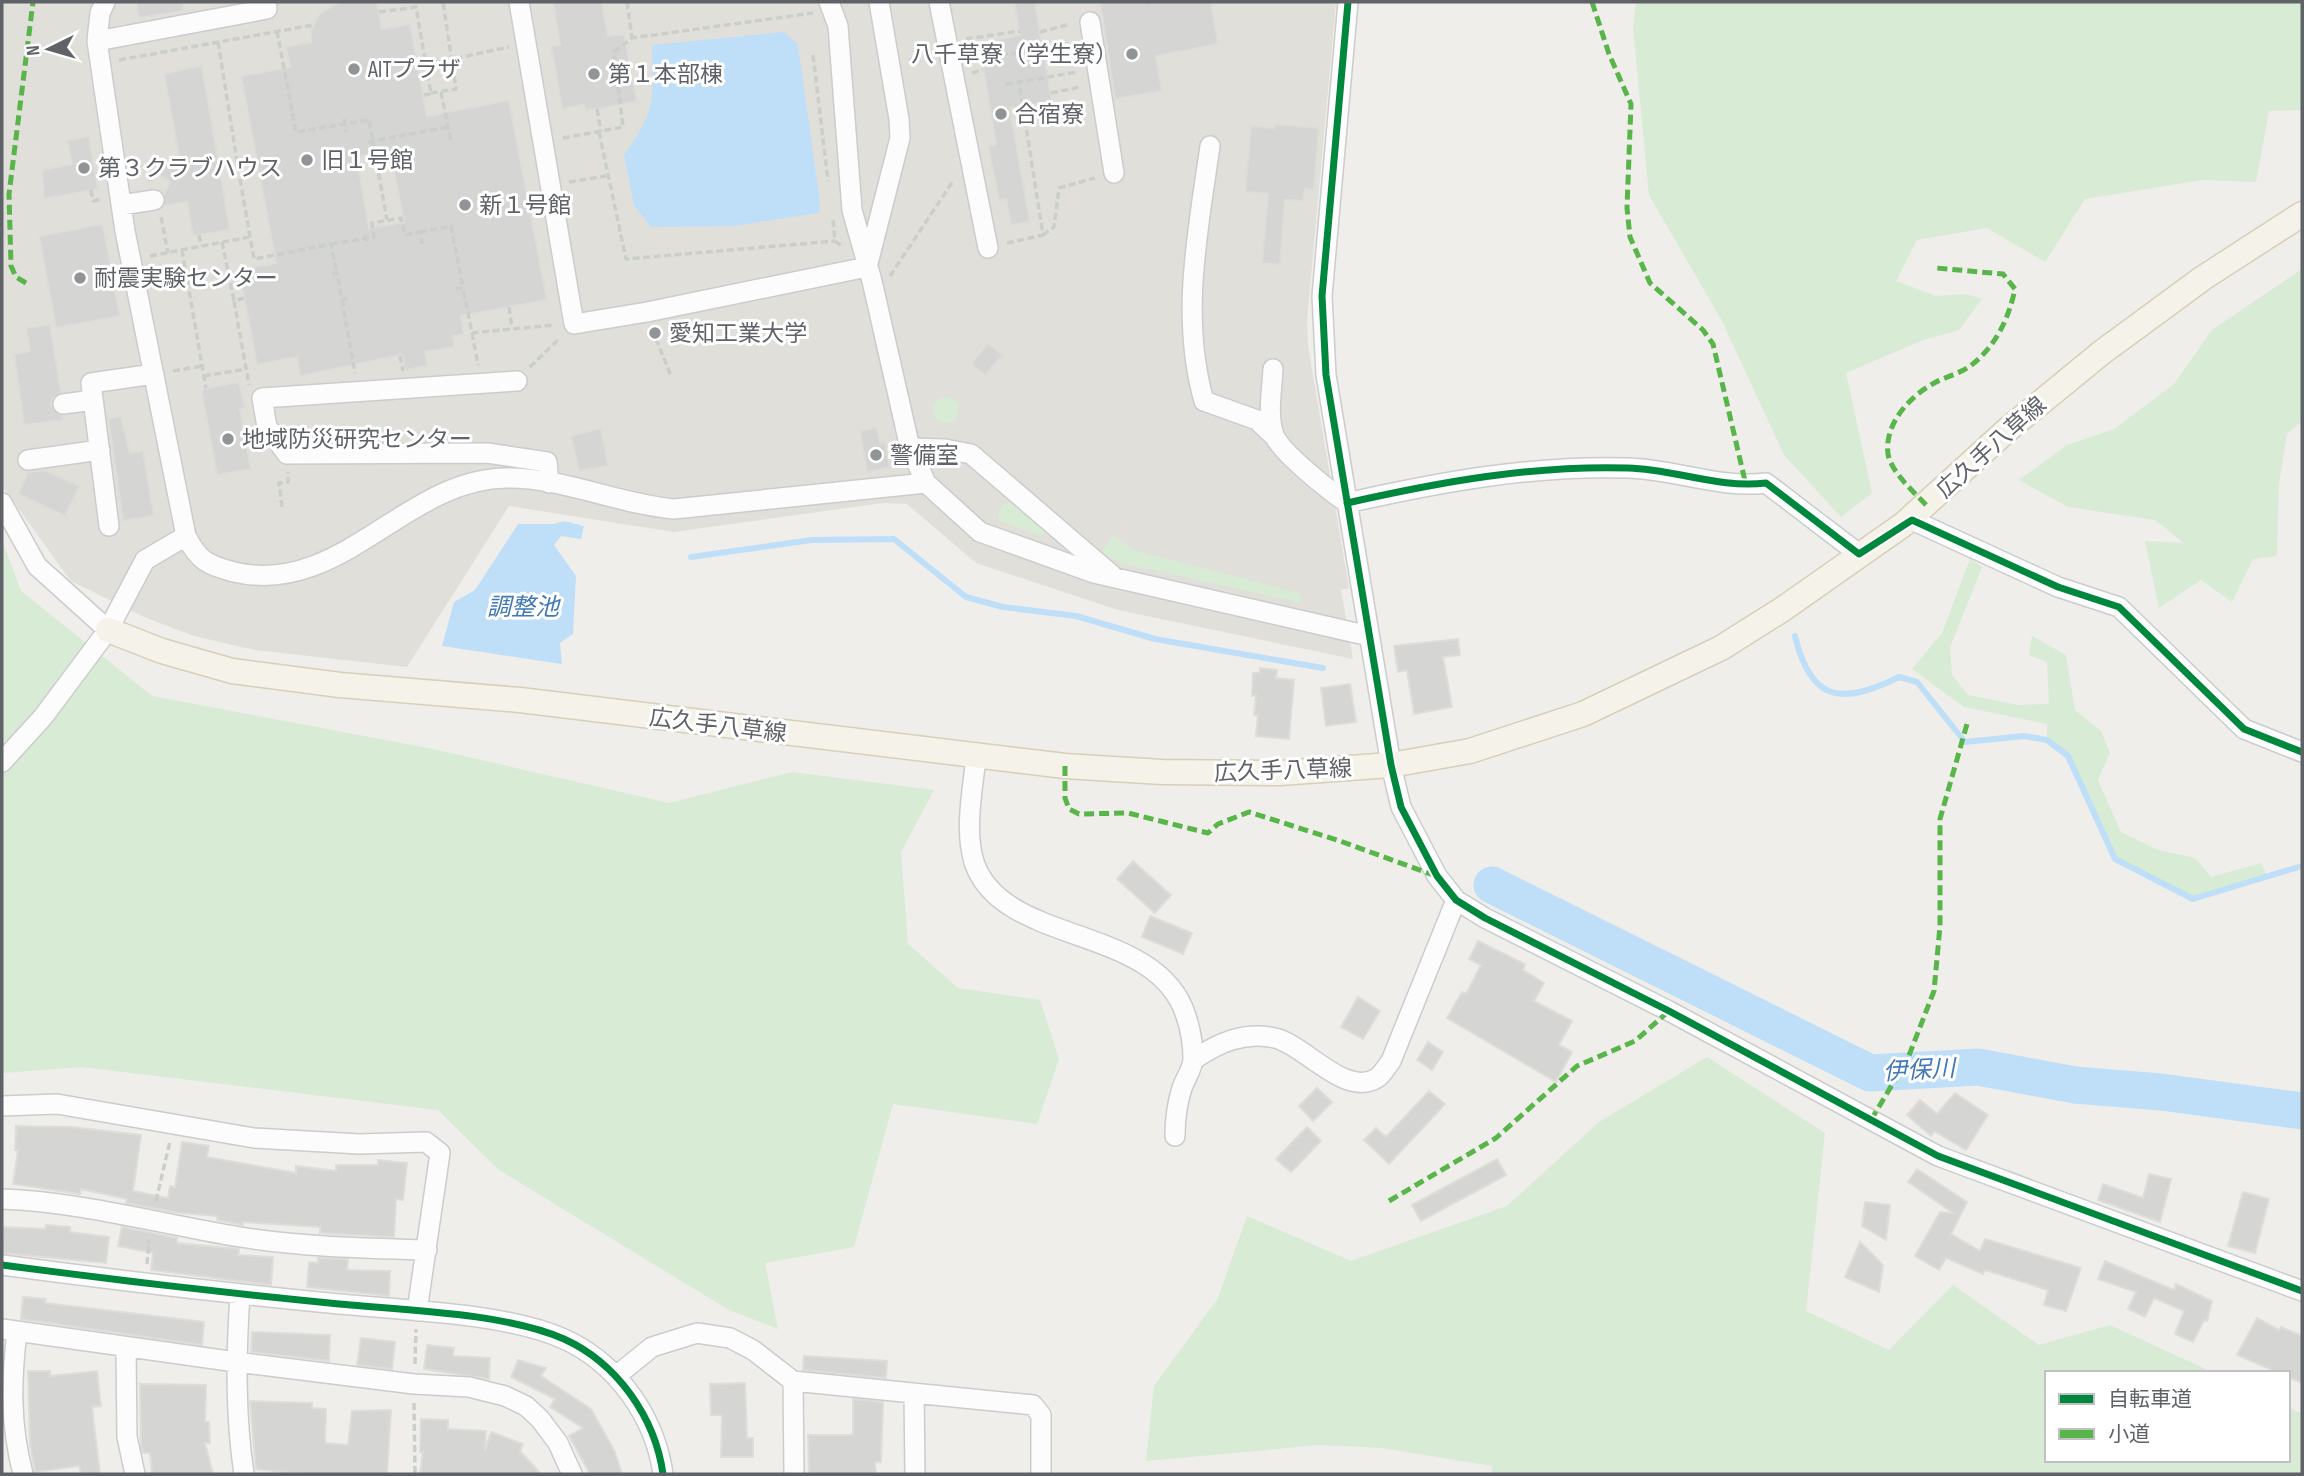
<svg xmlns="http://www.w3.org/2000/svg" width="2304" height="1476" font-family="'Sofia Sans Condensed','Noto Sans JP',sans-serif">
<rect width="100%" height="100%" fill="#efeeea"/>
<!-- education -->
<path fill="#e1dfd9" d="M 2,2 L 1336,2 L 1307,321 L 1308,345 L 1349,588 L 1341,590 L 1353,659 L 1118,610 L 976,563 L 907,504 L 883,503 L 674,532 L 509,506 L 407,667 L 255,650 L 194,636 L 144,617 L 71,581 L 2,486 Z"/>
<!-- green -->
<path fill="#d7ebd5" d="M 1636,2 L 2302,2 L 2302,110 L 2269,111 L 2256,182 L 2202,180 L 2085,199 L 2045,262 L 1987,228 L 1917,240 L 1896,281 L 1936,296 L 1966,294 L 1982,299 L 1959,330 L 1923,340 L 1846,373 L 1872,493 L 1841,517 L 1784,455 L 1722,321 L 1649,195 L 1633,28 Z
M 2302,269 L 2302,421 L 2287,434 L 2279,484 L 2277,556 L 2253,559 L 2232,602 L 2201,580 L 2159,608 L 2145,541 L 2184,543 L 2155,520 L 2068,507 L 2019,480 L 2067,445 L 2114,429 L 2174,384 L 2212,330 Z
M933 410a13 13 0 1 1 26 0a13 13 0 1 1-26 0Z
M 1011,503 L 1046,530 L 1045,534 L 1041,536 L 999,521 L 999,511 L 1004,504 Z
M 1114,535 L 1133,550 L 1299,593 L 1302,603 L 1120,563 L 1101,552 Z
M 2,540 L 21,591 L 152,696 L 433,749 L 669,803 L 792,772 L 934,790 L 901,852 L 908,944 L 958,988 L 1040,1000 L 1059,1059 L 1037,1124 L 893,1104 L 854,1247 L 765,1263 L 778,1329 L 729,1310 L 499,1170 L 438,1110 L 82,1067 L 2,1073 Z
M 1970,559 L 1982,567 L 1950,647 L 1952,675 L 1968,695 L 2018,705 L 2049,704 L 2047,662 L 2029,655 L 2032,636 L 2066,655 L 2075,710 L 2101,731 L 2110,753 L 2098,780 L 2121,832 L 2158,850 L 2195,858 L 2211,877 L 2261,863 L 2268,878 L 2193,899 L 2115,859 L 2068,756 L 2047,740 L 2047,724 L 1964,707 L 1912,669 L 1942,633 Z
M 1707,1057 L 1825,1133 L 1806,1311 L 1889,1350 L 1953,1285 L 2039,1345 L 2110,1325 L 2214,1373 L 2047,1373 L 2047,1460 L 2288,1460 L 2288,1407 L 2302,1414 L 2302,1474 L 1492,1474 L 1492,1466 L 1382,1448 L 1320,1445 L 1146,1461 L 1154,1386 L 1218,1298 L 1247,1216 L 1351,1261 L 1507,1206 L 1599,1122 Z"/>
<!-- water -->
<path fill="#bfdff9" d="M 784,32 L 798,44 L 820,203 L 819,213 L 733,226 L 651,227 L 634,205 L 624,155 C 657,108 653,101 652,45 Z
M 564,521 L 584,526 L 581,539 L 561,536 L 554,545 L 576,576 L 573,634 L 560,643 L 562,664 L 442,646 L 454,602 L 475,590 L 518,524 L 554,524 Z"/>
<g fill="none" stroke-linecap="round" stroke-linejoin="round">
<!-- stream -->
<path stroke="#bfdff9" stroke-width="6" d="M 691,557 L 812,540 L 894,539 L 966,597 L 1003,607 L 1076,616 L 1155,639 L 1323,668
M 1795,636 C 1811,703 1842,705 1899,677 L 1917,682 L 1965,742 L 2024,736 L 2047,740 L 2068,756 L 2115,859 L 2193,899 L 2302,866"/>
<!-- river -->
<path stroke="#bfdff9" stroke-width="37" d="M 1492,885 L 1870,1073 L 1978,1067 L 2075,1085 L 2161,1092 L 2302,1111"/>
</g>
<!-- building -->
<path fill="#d5d5d3" stroke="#deddd9" stroke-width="2" fill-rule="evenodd" d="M 136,2 L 183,2 L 184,11 L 139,18 Z
M 340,2 L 377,2 L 382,29 L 410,24 L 427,116 L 509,100 L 547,300 L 461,316 L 464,335 L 453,336 L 455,347 L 425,352 L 428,366 L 405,370 L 402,355 L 300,376 L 297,357 L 257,365 L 239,270 L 276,263 L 241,76 L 290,67 L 286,47 L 311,42 L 311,30 L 320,13 ZM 390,151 L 404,222 L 369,228 L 357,157 Z
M 553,2 L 602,2 L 608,36 L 624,34 L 637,102 L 585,111 L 584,105 L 562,109 L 551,46 L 560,45 Z
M 1014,2 L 1035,2 L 1052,102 L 1010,108 L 1030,222 L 1011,225 L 1006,199 L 999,200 L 988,146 L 996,145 L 979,43 L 1020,35 Z
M 1100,2 L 1211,2 L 1218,44 L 1156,56 L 1162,91 L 1115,99 Z
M 202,65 L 230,230 L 193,236 L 187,202 L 164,206 L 164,194 L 170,182 L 148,167 L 180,162 L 164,74 Z
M 1275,124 L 1319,128 L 1314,190 L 1305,189 L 1303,201 L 1285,200 L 1280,265 L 1262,263 L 1268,194 L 1245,192 L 1251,126 L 1274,128 Z
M 89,136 L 98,189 L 44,199 L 42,170 L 72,164 L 67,140 Z
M 103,224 L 120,316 L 56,328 L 39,236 Z
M 50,324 L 61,392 L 52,399 L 51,406 L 65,420 L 24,425 L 14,354 L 30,351 L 26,328 Z
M 988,343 L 1003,355 L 985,375 L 971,364 Z
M 239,382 L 245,408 L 240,409 L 251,469 L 217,475 L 201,389 Z
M 121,416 L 130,453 L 143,451 L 154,516 L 123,521 L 108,418 Z
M 877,427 L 880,443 L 885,442 L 890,467 L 867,472 L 860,431 Z
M 601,428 L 608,466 L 579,471 L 571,436 Z
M 45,470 L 80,486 L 65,516 L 18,494 L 28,472 Z
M 1458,639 L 1460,655 L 1443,657 L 1452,707 L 1414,714 L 1407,670 L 1398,672 L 1394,646 Z
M 1260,668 L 1277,670 L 1276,678 L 1294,680 L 1289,739 L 1256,736 L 1258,715 L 1254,715 L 1256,695 L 1252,696 L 1253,673 L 1260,673 Z
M 1350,684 L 1356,722 L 1326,726 L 1321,688 Z
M 1133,861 L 1171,895 L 1155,913 L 1117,879 Z
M 1150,916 L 1192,933 L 1183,954 L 1142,937 Z
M 1478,941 L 1525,964 L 1523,970 L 1544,983 L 1534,1001 L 1572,1021 L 1559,1045 L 1572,1052 L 1556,1082 L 1447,1018 L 1462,992 L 1466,994 L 1481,965 L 1469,959 Z
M 1358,997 L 1380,1011 L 1363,1039 L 1341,1027 Z
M 1428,1042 L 1443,1052 L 1432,1070 L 1417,1060 Z
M 1317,1088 L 1332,1102 L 1313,1121 L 1299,1106 Z
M 1429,1091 L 1445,1104 L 1389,1164 L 1364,1140 L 1376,1128 L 1386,1137 Z
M 1955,1093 L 1988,1115 L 1966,1150 L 1934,1131 L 1931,1136 L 1907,1115 L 1920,1100 L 1937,1114 Z
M 16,1126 L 72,1127 L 141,1135 L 133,1191 L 168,1198 L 170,1186 L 175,1187 L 182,1142 L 209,1146 L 207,1157 L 296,1173 L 296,1166 L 336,1171 L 336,1165 L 378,1165 L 378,1160 L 407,1163 L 403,1200 L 396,1199 L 394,1237 L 320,1233 L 320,1227 L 243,1222 L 243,1225 L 217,1220 L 217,1216 L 180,1213 L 126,1203 L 127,1199 L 81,1189 L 80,1194 L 13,1184 L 18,1150 L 15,1150 Z
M 1307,1127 L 1321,1141 L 1291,1172 L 1276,1159 Z
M 1497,1159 L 1506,1175 L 1421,1221 L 1412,1205 Z
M 1917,1169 L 1967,1202 L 1951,1234 L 1980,1251 L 1985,1239 L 2081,1268 L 2066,1311 L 2044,1305 L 2048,1290 L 1985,1270 L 1983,1274 L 1946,1258 L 1939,1270 L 1915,1256 L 1940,1212 L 1953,1213 L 1908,1182 Z
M 2149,1174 L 2171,1179 L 2160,1222 L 2098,1200 L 2103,1184 L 2143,1198 Z
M 2243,1192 L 2269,1199 L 2255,1253 L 2228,1246 Z
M 1865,1202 L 1890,1205 L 1886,1240 L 1862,1226 Z
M 46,1225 L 70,1227 L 70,1232 L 109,1237 L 106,1263 L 2,1253 L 3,1227 L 45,1229 Z
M 122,1227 L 177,1238 L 177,1243 L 239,1249 L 238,1255 L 273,1257 L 271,1285 L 151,1270 L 153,1253 L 118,1246 Z
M 1860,1242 L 1883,1265 L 1879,1292 L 1845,1277 Z
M 318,1258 L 348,1259 L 347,1270 L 390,1271 L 389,1296 L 307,1287 L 309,1262 L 318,1263 Z
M 2105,1261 L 2174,1290 L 2176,1284 L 2212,1301 L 2207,1321 L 2204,1320 L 2193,1342 L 2175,1334 L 2184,1311 L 2154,1298 L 2145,1317 L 2128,1309 L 2136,1292 L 2098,1279 Z
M 23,1297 L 46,1299 L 45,1303 L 204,1322 L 202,1345 L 21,1319 Z
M 2257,1318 L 2279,1330 L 2281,1327 L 2302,1336 L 2302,1383 L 2288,1377 L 2288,1373 L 2279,1373 L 2237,1355 Z
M 252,1332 L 330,1335 L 329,1361 L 251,1352 Z
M 361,1338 L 395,1342 L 392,1369 L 357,1365 Z
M 427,1345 L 454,1348 L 453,1356 L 490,1358 L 489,1379 L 424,1369 Z
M 804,1356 L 887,1361 L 886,1378 L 803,1370 Z
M 518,1360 L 546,1368 L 541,1376 L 591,1409 L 614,1450 L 622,1474 L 590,1474 L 569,1436 L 583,1428 L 550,1407 L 555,1399 L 511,1377 Z
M 28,1371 L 50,1371 L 50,1376 L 97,1371 L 101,1406 L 92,1407 L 100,1474 L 81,1474 L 79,1466 L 35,1472 L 30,1444 Z
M 745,1383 L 747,1438 L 753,1438 L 753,1457 L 721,1457 L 722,1415 L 711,1415 L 710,1384 Z
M 140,1384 L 206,1385 L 205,1422 L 209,1422 L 210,1443 L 205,1443 L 213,1474 L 152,1474 L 150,1453 L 143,1453 L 141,1446 Z
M 853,1399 L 883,1402 L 881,1462 L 875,1462 L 876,1474 L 809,1474 L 808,1435 L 853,1435 Z
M 250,1401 L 312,1403 L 312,1408 L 326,1409 L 325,1443 L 348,1445 L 352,1411 L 391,1410 L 387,1474 L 303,1474 L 256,1469 Z
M 421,1419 L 448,1420 L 448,1429 L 486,1431 L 485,1450 L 491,1432 L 523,1444 L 520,1451 L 541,1474 L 420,1474 L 423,1452 L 420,1452 Z"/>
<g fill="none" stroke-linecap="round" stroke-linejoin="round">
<!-- minor casing -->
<g stroke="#cbcccc" stroke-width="22">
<path id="minor" d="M 105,2 L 100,13 L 97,41 L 125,231 L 186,536 C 199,561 207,565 234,572 C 341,597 405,479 506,478 C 561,477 618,504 674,509 L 926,483
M 519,2 L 574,324 L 647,312 L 867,267
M 829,2 L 838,26 L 852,210 L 872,281 L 910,448 L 926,483 L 980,532 L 1094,573 L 1369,636
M 939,2 L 988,248
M 1348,2 L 1322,296 L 1326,375 L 1391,765 L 1401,807 L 1437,876 L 1456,900 L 1485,918 L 1669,1011 L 1938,1156 L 2302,1291
M 1090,22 L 1114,173
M 97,41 L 267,9 L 266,2
M 1210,146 C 1198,231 1180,317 1204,401 L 1257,420 L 1275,437
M 121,205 L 154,200
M 868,263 L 900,138 L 899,119 L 879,2
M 1273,369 C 1272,390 1267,415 1274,435 C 1281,453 1330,491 1347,503 C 1440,482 1532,465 1628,468 C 1674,469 1720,489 1766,483 L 1859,554 L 1870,547
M 517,381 L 262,398 L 267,427 L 287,454 L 487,453 L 547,462 L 549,483
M 63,404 L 93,400
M 910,448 L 945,449 L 971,454 L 1112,575
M 28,460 L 100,450
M 2,503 L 37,566 L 108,630
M 109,526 L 91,383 L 154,374
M 1899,529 L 1912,520 L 2058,587 L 2119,607 L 2244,729 L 2302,752
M 976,756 C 973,790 964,828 974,862 C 1002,947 1157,923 1186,1016 C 1190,1028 1193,1046 1193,1059 C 1193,1068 1185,1079 1182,1088 C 1177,1104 1175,1120 1175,1136
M 2,762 L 43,717 L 108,630 L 145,560 L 186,536
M 1193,1060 C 1218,1043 1244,1031 1275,1038 C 1305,1045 1345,1098 1377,1078 C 1382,1075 1387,1066 1391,1061 L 1456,900
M 2,1106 L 57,1104 L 254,1138 L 359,1144 L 426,1142 L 440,1153 L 417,1311
M 2,1199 C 82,1202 161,1224 240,1237 C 302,1247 365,1248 427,1250
M 2,1265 C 114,1280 226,1293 339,1304 C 403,1310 506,1313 564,1339 C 617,1363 655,1417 663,1474
M 240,1294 C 236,1355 235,1414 244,1474
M 2,1329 L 236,1362 L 414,1384 L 469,1387 L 505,1396 L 526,1406 L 540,1419 L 558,1443 L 572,1474
M 17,1331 C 11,1383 10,1423 23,1474
M 126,1348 L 127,1437 L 135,1474
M 616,1376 L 652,1347 L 697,1333 L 730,1338 L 753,1350 L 793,1381 L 1033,1405 L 1041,1415 L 1041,1474
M 793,1381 L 794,1474
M 914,1394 L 915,1474"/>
</g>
<!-- major casing -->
<g stroke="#d7cfb7" stroke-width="27">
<path id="major" d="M 108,630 L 162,651 L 232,671 L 340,685 L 520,700 L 1065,766 L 1162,772 L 1280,773 L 1391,765 L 1470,751 L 1583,714 L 1721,648 L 1783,609 L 1904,524 L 2006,431 L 2101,353 L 2203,278 L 2302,214"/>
</g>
<!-- path -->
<path stroke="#cacfcc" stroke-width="3.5" stroke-dasharray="7 3.5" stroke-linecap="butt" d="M 627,2 L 632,38
M 1146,3 L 1155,2
M 379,12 L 416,7 L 431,94 L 423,95
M 277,31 L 296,132 L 369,120 L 387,220
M 1040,32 L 1070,24
M 966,39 L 1020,31
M 218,42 L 238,167
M 813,55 L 828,181
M 1001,55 L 1023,52
M 119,60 L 313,25
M 909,61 L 928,47
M 425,65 L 509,47
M 972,73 L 983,70
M 1006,84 L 1019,82
M 441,92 L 451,141
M 431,93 L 456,89 L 443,2
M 1051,93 L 1080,87
M 597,109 L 601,132
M 344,119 L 346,132
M 599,132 L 626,259 L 835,241
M 563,138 L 623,127 L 614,52 L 632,38 L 813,13
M 368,142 L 448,127
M 240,179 L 254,259 L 331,244 L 337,273
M 150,181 L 149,173 L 158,172
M 569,182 L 606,176
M 91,190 L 93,201 L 102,199
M 161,217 L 168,253
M 833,220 L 835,241 L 843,247
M 420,232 L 451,226 L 463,288
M 199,235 L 201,246
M 365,235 L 367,246
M 1043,235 L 1054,227 L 1059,188 L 1095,178
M 222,242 L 234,301
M 1007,243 L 1043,235 L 1019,82 L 1077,72
M 331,244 L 374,237 L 372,223 L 401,218 L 405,235 L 420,232 L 422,244
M 182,250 L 206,388
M 150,256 L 249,237
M 332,274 L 337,273 L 342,300 L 347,298
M 890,276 L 953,181
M 456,289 L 463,288 L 472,333 L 554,325
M 244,298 L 234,301 L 249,385
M 342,300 L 355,373
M 509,307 L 512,328
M 652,329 L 671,376
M 472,333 L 478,365
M 400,356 L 403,371
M 530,367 L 560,338
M 173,371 L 202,366
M 204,376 L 246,369
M 282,507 L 279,483 L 288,482 L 288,472
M 156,1201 L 170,1141
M 147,1264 L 149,1240
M 415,1364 L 416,1329
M 414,1403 L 415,1474"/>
<!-- minor -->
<use href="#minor" stroke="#fdfcfc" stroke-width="19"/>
<!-- major -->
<use href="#major" stroke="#f4f2e9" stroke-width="24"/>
<!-- quiet -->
<path stroke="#58b549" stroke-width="5" stroke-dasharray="10 5" stroke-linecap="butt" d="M 1592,2 L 1609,54 L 1631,104 L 1627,208 L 1630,237 L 1650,283 L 1703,330 L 1713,344 L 1746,485
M 26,283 L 16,277 L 11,266 L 9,194 L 33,2
M 1926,505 C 1914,492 1891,472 1888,454 C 1884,423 1911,395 1936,382 C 1948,376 1964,372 1974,363 C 1997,344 2009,317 2015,289 L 2003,274 L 1936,268
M 1065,766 L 1065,798 L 1069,809 L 1079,814 L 1128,813 L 1208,833 L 1218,824 L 1249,812 L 1340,841 L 1436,876
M 1871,1120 L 1908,1058 L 1934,991 L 1940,926 L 1940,819 L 1967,724
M 1389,1201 L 1496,1138 L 1577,1066 L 1635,1041 L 1669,1011"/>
<!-- cycleway casing -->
<g stroke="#fff" stroke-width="11">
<path id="cycleway" d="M 1348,2 L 1322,296 L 1326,375 L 1391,765 L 1401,807 L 1437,876 L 1456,900 L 1485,918 L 1669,1011 L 1938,1156 L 2302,1291
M 1347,503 C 1440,482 1532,465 1628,468 C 1674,469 1720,489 1766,483 L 1859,554 L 1912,520 L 2058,587 L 2119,607 L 2244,729 L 2302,752
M 2,1265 C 114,1280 226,1293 339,1304 C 403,1310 506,1313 564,1339 C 617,1363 655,1417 663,1474"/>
</g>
<!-- cycleway -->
<use href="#cycleway" stroke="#00873e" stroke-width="7"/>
</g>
<!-- markers -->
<g fill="#919496" stroke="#fff" stroke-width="2.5">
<circle cx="1132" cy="54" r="7"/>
<circle cx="354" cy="69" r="7"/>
<circle cx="594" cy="74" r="7"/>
<circle cx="1001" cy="114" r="7"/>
<circle cx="307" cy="160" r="7"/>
<circle cx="84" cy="168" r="7"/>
<circle cx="465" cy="205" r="7"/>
<circle cx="80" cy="278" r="7"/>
<circle cx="655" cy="333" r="7"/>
<circle cx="228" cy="439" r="7"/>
<circle cx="876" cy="455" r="7"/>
</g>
<g text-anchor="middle" stroke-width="6" stroke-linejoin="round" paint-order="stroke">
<!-- poi labels -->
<g font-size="23" fill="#5f6368" stroke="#fff" text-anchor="start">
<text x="1118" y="62" text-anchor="end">八千草寮（学生寮）</text>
<text x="368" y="77">AITプラザ</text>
<text x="608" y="82">第１本部棟</text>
<text x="1015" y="122">合宿寮</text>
<text x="321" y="168">旧１号館</text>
<text x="98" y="176">第３クラブハウス</text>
<text x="479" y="213">新１号館</text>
<text x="94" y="286">耐震実験センター</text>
<text x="669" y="341">愛知工業大学</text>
<text x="242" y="447">地域防災研究センター</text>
<text x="890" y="463">警備室</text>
</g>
<!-- street labels -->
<g font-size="23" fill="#5f6368" stroke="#fff">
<text transform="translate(1991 447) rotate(-42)" y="8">広久手八草線</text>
<text transform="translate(718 725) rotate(7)" y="8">広久手八草線</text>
<text transform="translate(1283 770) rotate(-2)" y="8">広久手八草線</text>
</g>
<!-- water labels -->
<g font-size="24" font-style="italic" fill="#4178b7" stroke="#fff">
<text x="523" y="615">調整池</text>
<text transform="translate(1919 1070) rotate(-3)" y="8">伊保川</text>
</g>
</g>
<!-- border -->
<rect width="2304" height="1476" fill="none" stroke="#5f6368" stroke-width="7"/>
<!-- legend -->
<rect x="2045" y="1371" width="245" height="91" fill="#ffffff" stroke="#bfc1c3" stroke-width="2"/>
<rect x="2059" y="1394" width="35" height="10" fill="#00873e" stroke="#bfc1c3" stroke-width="2"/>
<text x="2108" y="1406" font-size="21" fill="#5f6368">自転車道</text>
<rect x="2059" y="1429" width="35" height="10" fill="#58b549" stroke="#bfc1c3" stroke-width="2"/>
<text x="2108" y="1441" font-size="21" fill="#5f6368">小道</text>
<!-- north arrow -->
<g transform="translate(49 49) rotate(265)" stroke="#ffffff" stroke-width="5" paint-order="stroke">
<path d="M0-5L12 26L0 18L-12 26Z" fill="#5f6368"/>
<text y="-10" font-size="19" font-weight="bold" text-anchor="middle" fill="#5f6368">N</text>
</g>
</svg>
